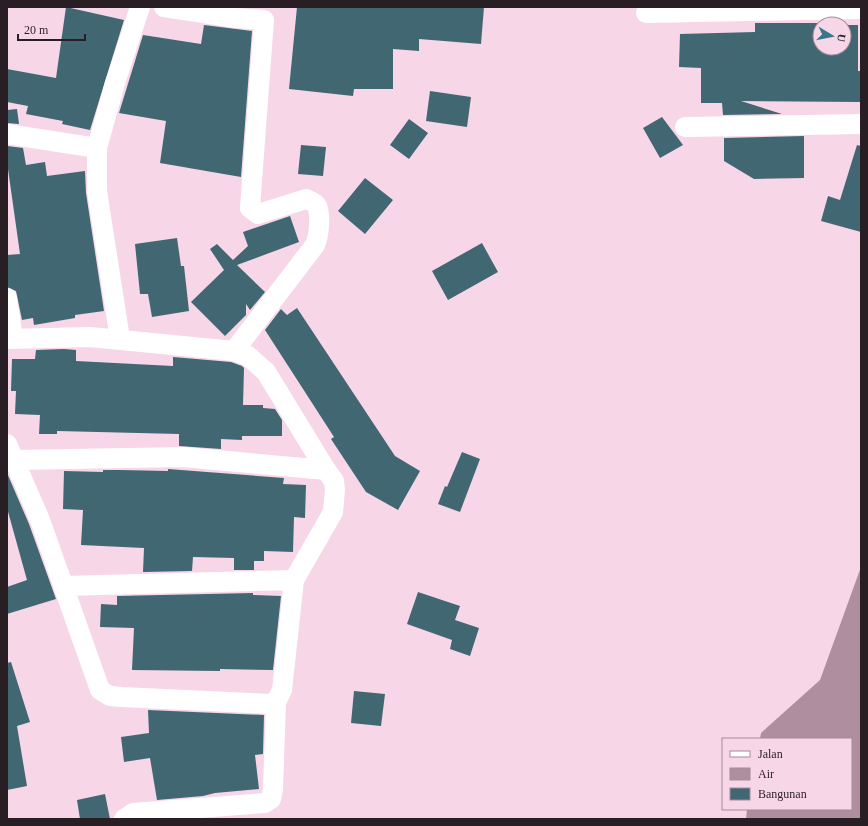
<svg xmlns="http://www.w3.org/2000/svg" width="868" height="826" font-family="'Times New Roman',serif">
<rect width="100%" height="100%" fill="#f7d6e8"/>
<!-- water -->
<path fill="#af8ea0" d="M 861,567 L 861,819 L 746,819 L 747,809 L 851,809 L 851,739 L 760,739 L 761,733 L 820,680 Z"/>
<!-- building -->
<path fill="#406772" d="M 66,7 L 124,20 L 90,130 L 62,124 L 63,121 L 26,114 L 28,106 L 7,102 L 7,69 L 56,78 Z
M 297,7 L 484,7 L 481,44 L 419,39 L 419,51 L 393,49 L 393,89 L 354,89 L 353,96 L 289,89 Z
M 755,23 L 829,23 L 820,24 L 820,48 L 844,48 L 844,25 L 858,25 L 858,71 L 861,71 L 861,102 L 741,101 L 782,114 L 723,115 L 722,103 L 701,103 L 701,68 L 679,67 L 680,34 L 755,32 Z
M 204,25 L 252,31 L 241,177 L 160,163 L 166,121 L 119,113 L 143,35 L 201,44 Z
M 430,91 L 471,97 L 467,127 L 426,121 Z
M 17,109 L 19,124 L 7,123 L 7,110 Z
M 662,117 L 683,145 L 660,158 L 643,128 Z
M 409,119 L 428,133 L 409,159 L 390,145 Z
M 804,136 L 804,178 L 754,179 L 724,161 L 724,138 Z
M 301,145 L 326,147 L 323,176 L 298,174 Z
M 857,145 L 861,146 L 861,232 L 821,221 L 828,196 L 840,200 Z
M 7,146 L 23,148 L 26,165 L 45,162 L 47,176 L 85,171 L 86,193 L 104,311 L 75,315 L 75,318 L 34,325 L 33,318 L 22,320 L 16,291 L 7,287 L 7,255 L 20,254 L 7,162 Z
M 365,178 L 393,200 L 365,234 L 338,211 Z
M 290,216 L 299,242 L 237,265 L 265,292 L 250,310 L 246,304 L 246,315 L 225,336 L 191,302 L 224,270 L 210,249 L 217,244 L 233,260 L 248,246 L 243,232 Z
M 177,238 L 181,266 L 184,266 L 189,311 L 152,317 L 148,294 L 140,294 L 135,244 Z
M 482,243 L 498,272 L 448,300 L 432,271 Z
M 297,308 L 395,456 L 420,471 L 398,510 L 366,492 L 331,439 L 334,437 L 265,330 L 281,309 L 287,315 Z
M 64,349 L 76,350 L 76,361 L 173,366 L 173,357 L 231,362 L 242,366 L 244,368 L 243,405 L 263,405 L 263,408 L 275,409 L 282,420 L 282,436 L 242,436 L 242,440 L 221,439 L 221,449 L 179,446 L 179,434 L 57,431 L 57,434 L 39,434 L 40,415 L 15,414 L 16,391 L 11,391 L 12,359 L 35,359 L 36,350 Z
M 462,452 L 480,459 L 460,512 L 438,504 L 445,486 L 447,487 Z
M 168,469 L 284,478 L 283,484 L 306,485 L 305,518 L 294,517 L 293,552 L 264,551 L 264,561 L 254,561 L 254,570 L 234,570 L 234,558 L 193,557 L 192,571 L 143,572 L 144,548 L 81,545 L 83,510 L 63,509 L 64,471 L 103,472 L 103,470 L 121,470 L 168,471 Z
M 7,473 L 29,524 L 56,599 L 7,614 L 7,587 L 27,580 L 7,508 Z
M 418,592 L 460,606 L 455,620 L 479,628 L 470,656 L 450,649 L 452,640 L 407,624 Z
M 253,593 L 253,595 L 281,596 L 273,670 L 220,669 L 220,671 L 132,670 L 134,628 L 100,627 L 101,604 L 117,605 L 117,596 Z
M 11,662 L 30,722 L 17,726 L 27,786 L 7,790 L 7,663 Z
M 354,691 L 385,694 L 381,726 L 351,723 Z
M 148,710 L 264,715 L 263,754 L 255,755 L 259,789 L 215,793 L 203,796 L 157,800 L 150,758 L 124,762 L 121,737 L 149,733 Z
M 105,794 L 110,819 L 80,819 L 77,800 Z"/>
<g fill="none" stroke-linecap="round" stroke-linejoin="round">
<!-- street -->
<path stroke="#fff" stroke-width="20" d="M 164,7 L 236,18 L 264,20 L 250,208 L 258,214 L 306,199 C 310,201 315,202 317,206 C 321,216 319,236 315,245 L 234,351
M 646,13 L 861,9
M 685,127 L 861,124
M 7,134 L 97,148
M 7,298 L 13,338
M 7,339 L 90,337 L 234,351 L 248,356 L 266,372 L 326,470
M 120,339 L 97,191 L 97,148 L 115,83 L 140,7
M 7,444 L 40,520 L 100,690 L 110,696 L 122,697 L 271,704 L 276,702 L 282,690 L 294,580 L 333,512 L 335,490 L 334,481 L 326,470 L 183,457 L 14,460
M 63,586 L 294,580
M 124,819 L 133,813 L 265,803 L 271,799 L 273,789 L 276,702"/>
</g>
<!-- border -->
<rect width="868" height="826" fill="none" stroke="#2a1e25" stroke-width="16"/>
<!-- legend -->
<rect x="722" y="738" width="130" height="72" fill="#f7d6e8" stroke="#a58c9a"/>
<rect x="730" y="751" width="20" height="6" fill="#ffffff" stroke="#a58c9a"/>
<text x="758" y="758" font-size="12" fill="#2a1e25">Jalan</text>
<rect x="730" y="768" width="20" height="12" fill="#af8ea0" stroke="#a58c9a"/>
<text x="758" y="778" font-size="12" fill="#2a1e25">Air</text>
<rect x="730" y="788" width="20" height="12" fill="#406772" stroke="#a58c9a"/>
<text x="758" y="798" font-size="12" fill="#2a1e25">Bangunan</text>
<!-- north arrow -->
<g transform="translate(832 36) rotate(100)"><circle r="19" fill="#f7d6e8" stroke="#a58c9a"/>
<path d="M0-3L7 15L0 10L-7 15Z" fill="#36788a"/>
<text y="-6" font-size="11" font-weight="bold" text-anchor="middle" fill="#2a1e25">U</text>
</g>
<!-- scale -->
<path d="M18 34v6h67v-6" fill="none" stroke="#2a1e25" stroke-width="2"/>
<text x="24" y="34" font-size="12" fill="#2a1e25" stroke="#f7d6e8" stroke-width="3" paint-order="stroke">20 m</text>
</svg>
